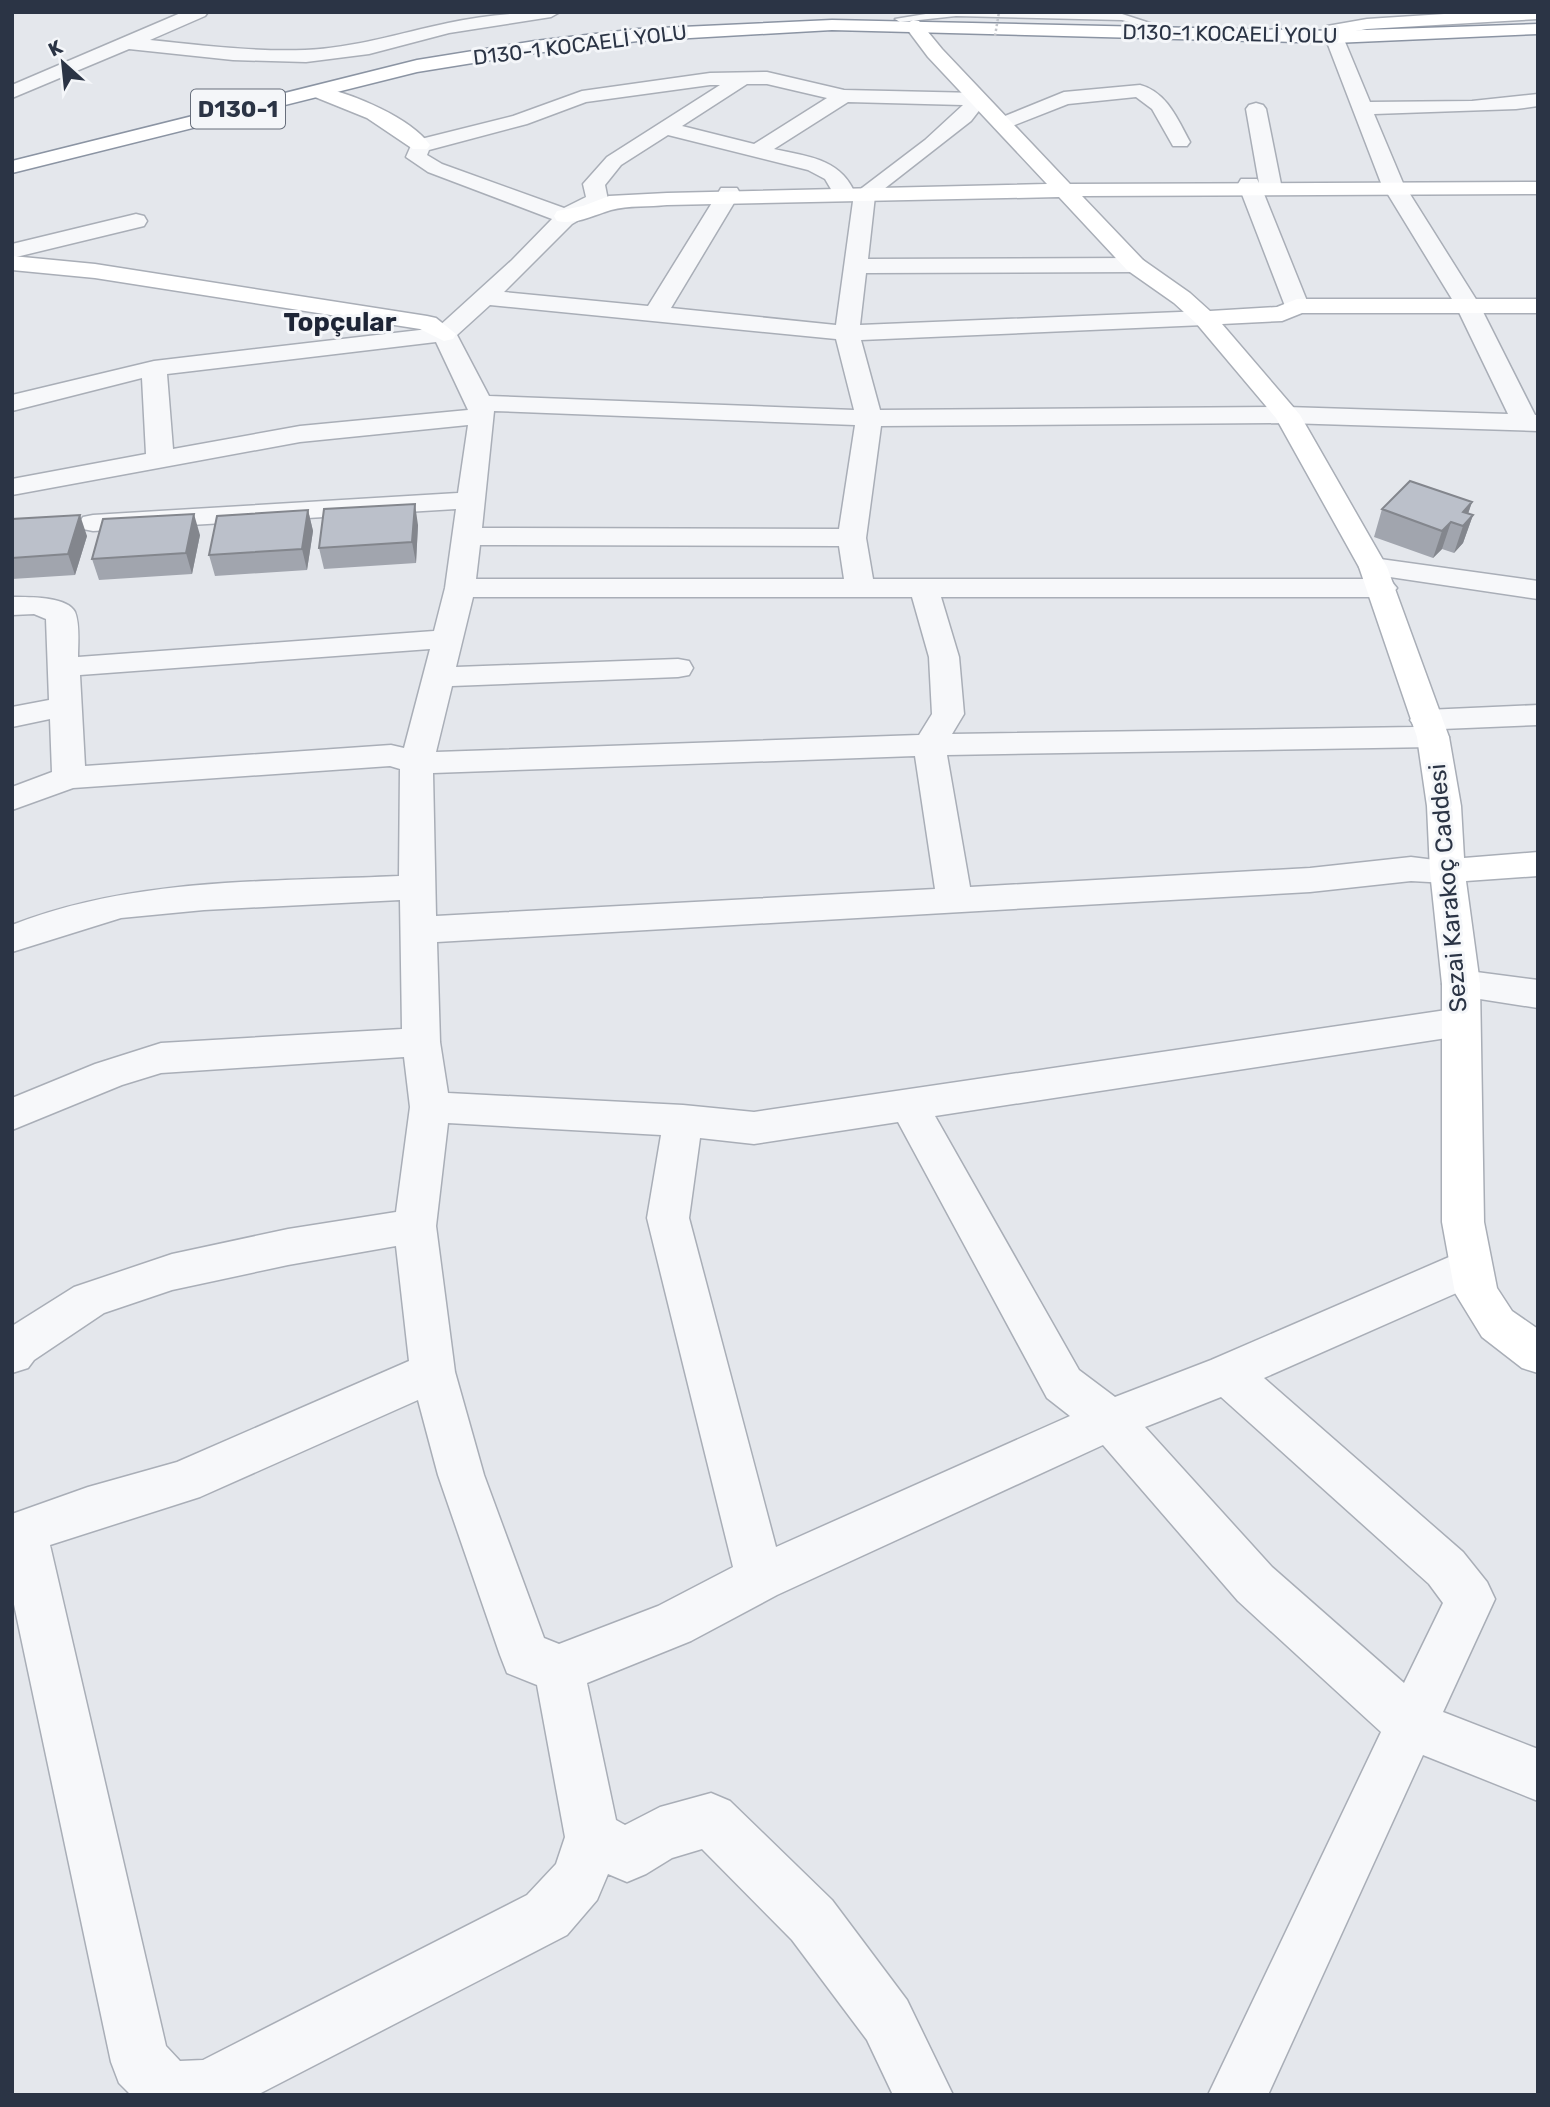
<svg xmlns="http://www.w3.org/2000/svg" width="1550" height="2107" font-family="Rubik,sans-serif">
<rect width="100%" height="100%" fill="#e4e7ec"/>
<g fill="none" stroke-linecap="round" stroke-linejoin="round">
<!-- lane casing -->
<g stroke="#a9aeb7" stroke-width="3">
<path id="lane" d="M 938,12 L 1122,14 L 1156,25 L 1151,28 L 1122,20 L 956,16 L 900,22 L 895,19 Z"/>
</g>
<!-- street casing -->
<g stroke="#a9aeb7" stroke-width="3">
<path id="street" d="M 183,12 L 208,12 L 205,16 L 150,40 C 201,45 254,52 305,50 C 354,48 400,33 448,23 C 485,15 522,12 560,12 L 551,17 L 449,33 L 369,54 L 306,62 L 233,60 L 129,49 L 12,98 L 12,85 Z
M 1334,31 L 1343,37 L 1370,102 L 1472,101 L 1538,94 L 1538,106 L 1516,109 L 1374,114 L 1403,183 L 1479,304 L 1535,415 L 1538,415 L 1538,431 L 1287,423 L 881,426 L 866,538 L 873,579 L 1382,579 L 1392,582 L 1397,588 L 1392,594 L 1382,597 L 941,597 L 959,657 L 964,714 L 952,734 L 1415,727 L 1410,720 L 1415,713 L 1426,710 L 1538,705 L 1538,725 L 1442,729 L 1449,737 L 1444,744 L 1433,747 L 947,755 L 970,887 L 1310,868 L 1411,857 L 1459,863 L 1464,871 L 1459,879 L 1447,883 L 1411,881 L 1310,892 L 437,942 L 440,1042 L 448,1093 L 683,1105 L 754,1112 L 1460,1008 L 1473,1012 L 1479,1022 L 1473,1032 L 1460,1036 L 935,1116 L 1079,1370 L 1115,1397 L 1211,1360 L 1456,1254 L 1471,1249 L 1486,1254 L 1492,1267 L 1486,1280 L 1264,1378 L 1463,1552 L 1487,1582 L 1495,1599 L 1443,1712 L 1538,1749 L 1538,1801 L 1423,1755 L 1268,2095 L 1208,2095 L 1381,1732 L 1238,1601 L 1103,1445 L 777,1595 L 691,1641 L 587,1683 L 616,1820 L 625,1825 L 660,1807 L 711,1793 L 730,1801 L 832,1900 L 907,2000 L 953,2095 L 893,2095 L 867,2040 L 792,1940 L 702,1849 L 672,1858 L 646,1874 L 627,1882 L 608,1874 L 597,1900 L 567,1935 L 257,2095 L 131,2095 L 119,2083 L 111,2062 L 12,1595 L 12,1514 L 88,1487 L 177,1462 L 409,1361 L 396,1246 L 288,1265 L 172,1290 L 104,1313 L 34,1360 L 28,1368 L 12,1373 L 12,1326 L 74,1287 L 172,1254 L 288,1229 L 396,1212 L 410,1107 L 404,1057 L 161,1073 L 122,1085 L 12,1130 L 12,1098 L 95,1064 L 161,1043 L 402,1029 L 400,900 L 204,910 L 121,918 L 12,952 L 12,925 C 134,877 271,882 399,876 L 400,769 L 390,766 L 73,788 L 12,810 L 12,787 L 52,772 L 50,719 L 12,727 L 12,707 L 49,700 L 46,619 L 34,614 L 12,615 L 12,597 C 27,597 67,596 75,612 C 80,624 78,644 78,657 L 434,631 L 445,588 L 456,509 L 93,531 L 83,529 L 79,523 L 83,517 L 93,515 L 458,493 L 468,425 L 300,442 L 12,495 L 12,479 L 146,454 L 142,378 L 12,411 L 12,395 L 154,361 L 437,328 L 512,260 L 552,219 L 428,172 L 406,157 L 413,141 L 513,116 L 582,91 L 710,73 L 767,72 L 844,90 L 978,93 L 988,99 L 971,121 L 875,196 L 868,259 L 1135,258 L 1143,260 L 1146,265 L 1143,270 L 1135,272 L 866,273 L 860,325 L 1204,311 L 1212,313 L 1216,318 L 1212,323 L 1204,325 L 861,340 L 880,410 L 1287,407 L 1508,414 L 1455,304 L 1381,183 L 1325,37 ZM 747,84 L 767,84 L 827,98 L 754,144 L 682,126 ZM 710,85 L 720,85 L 607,157 L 583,184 L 586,197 L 564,208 L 442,164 L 427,155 L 429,150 L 527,124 L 586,102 ZM 848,102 L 963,105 L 925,140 L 854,194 L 836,325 L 671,308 L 740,193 L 737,188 L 721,188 L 718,193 L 648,306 L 504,292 L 572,224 L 605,205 L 608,200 L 605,185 L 621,165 L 668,135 L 808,170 L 825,179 L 835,196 L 851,196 L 854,191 C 839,158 805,156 774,149 ZM 490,305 L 836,339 L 854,410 L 489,396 L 457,335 ZM 436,342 L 468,410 L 300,426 L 173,449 L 167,374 ZM 494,411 L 855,425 L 839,529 L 482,528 ZM 480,545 L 839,546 L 844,579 L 476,579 ZM 473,597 L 912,597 L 929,657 L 932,714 L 919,735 L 436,752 L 452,686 L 678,677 L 689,675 L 693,668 L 689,661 L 678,659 L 456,667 ZM 430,649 L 404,748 L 391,745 L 85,766 L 80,675 ZM 915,756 L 935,889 L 436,916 L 433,773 ZM 898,1122 L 1047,1398 L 1070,1416 L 776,1547 L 689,1218 L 700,1138 L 754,1144 ZM 448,1123 L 661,1135 L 647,1218 L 733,1567 L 658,1606 L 559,1644 L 544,1638 L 484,1475 L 455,1372 L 436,1226 ZM 1221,1397 L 1429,1584 L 1443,1603 L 1404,1683 L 1272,1567 L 1145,1427 ZM 418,1400 L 438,1475 L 500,1655 L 507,1673 L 537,1685 L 565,1837 L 556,1864 L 527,1895 L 203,2060 L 180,2061 L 166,2046 L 50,1545 L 200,1497 Z
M 1140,85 C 1167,92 1178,120 1190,142 L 1187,146 L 1173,146 L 1152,109 L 1136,97 L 1068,104 L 1002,130 L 995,128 L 992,124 L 995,120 L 1064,92 Z
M 1256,103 L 1263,105 L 1266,109 L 1282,189 L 1279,194 L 1264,194 L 1309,306 L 1305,311 L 1289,311 L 1285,306 L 1238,184 L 1241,179 L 1257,179 L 1259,183 L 1246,109 L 1249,105 Z
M 136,214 L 144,216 L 147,221 L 144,226 L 12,258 L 12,244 Z
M 1373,558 L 1538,581 L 1538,599 L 1363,573 L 1359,567 L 1363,561 Z
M 1461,970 L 1538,980 L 1538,1008 L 1448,994 L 1442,984 L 1448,974 Z"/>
</g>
<!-- secondary casing -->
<g stroke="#a9aeb7" stroke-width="3">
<path id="secondary" d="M 1475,12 L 1538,12 L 1538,19 L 1367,29 L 1333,35 L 1324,30 L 1327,26 L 1367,19 Z
M 913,20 L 919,21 L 942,49 L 1070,184 L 1538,182 L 1538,194 L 1082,196 L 1143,260 L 1190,293 L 1210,311 L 1277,307 L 1297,299 L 1538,299 L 1538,313 L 1302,313 L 1282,321 L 1222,324 L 1300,415 L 1387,567 L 1449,737 L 1461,806 L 1464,858 L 1538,852 L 1538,876 L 1466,881 L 1480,984 L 1484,1222 L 1497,1288 L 1512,1311 L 1538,1329 L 1538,1373 L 1522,1368 L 1482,1337 L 1455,1293 L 1442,1222 L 1442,984 L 1430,871 L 1427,806 L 1417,737 L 1359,567 L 1276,418 L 1196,323 L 1174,303 L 1127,270 L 1059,197 L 667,205 C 650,207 628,205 611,210 C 594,215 576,225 557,221 L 554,216 L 557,211 L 583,206 L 609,196 L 667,193 L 1047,184 L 928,57 L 904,25 Z
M 322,87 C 354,95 410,117 430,145 L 427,149 L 413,149 L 367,118 L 315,97 L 312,93 L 315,89 Z
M 12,256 L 95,264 L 427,316 L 436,318 L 456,334 L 453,339 L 444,341 L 420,329 L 95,278 L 12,270 Z"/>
</g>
<!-- highway casing -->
<g stroke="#8b94a3" stroke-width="3">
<path id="highway" d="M 832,20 L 1334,31 L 1538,24 L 1538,34 L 1334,43 L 832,30 L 638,41 L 535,53 L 417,72 L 12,173 L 12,161 L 417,60 L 535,41 L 638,29 Z"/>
</g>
<!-- lane -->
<use href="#lane" fill="#f7f8fa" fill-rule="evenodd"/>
<!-- street -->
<use href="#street" fill="#f7f8fa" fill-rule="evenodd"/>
<!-- secondary -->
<use href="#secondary" fill="#fff" fill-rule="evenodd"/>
<!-- highway -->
<use href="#highway" fill="#fff" fill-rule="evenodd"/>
<!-- path-bridge -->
<path stroke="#c2c5cb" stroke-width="2.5" stroke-dasharray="2.5 2.5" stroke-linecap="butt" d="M 995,36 L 999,12"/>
</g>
<!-- wall -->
<path fill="#a1a5ae" d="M 1472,502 L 1468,514 L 1473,515 L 1463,543 L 1454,553 L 1442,549 L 1433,558 L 1374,537 L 1382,509 Z
M 308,510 L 313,531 L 307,570 L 215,576 L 209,555 Z
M 12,519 L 87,536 L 75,575 L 12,579 Z
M 418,525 L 416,563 L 324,569 L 319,548 Z
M 200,535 L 192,574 L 99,580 L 92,559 Z"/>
<!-- shaded-wall -->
<path fill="#83868d" d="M 1472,502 L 1464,525 L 1473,515 L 1463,543 L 1454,553 L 1463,526 L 1463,512 Z
M 415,504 L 418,525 L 416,563 L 412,542 Z
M 308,510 L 313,531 L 307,570 L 302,549 Z
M 194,514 L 200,535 L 192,574 L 186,553 Z
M 80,515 L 87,536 L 75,575 L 68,554 Z
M 1451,522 L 1442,549 L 1433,558 L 1442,531 Z"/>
<!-- building -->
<path fill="#bbc0ca" stroke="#83868d" stroke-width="2" d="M 1410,481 L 1472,502 L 1463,512 L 1473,515 L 1463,526 L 1451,522 L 1442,531 L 1382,509 Z
M 415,504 L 412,542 L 319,548 L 324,509 Z
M 308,510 L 302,549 L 209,555 L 217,516 Z
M 194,514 L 186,553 L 92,559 L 103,519 Z
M 80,515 L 68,554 L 12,558 L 12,519 Z"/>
<g text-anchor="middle" stroke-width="6" stroke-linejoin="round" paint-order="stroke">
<!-- far-street labels -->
<g font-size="21" fill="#2b3445" stroke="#f4f6f9">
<text transform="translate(1230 34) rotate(1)" y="7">D130-1 KOCAELİ YOLU</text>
<text transform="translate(580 45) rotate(-7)" y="7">D130-1 KOCAELİ YOLU</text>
</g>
<!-- shield labels -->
<rect fill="#f4f6f9" stroke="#676e7b" stroke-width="2" x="191" y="89.5" width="94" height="39" rx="5"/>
<g font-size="23" font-weight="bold" fill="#2b3445">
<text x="238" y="117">D130-1</text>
</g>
<!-- street labels -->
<g font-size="24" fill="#2b3445" stroke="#f4f6f9">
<text transform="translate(1448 888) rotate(-95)" y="8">Sezai Karakoç Caddesi</text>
</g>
<!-- far-district labels -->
<g font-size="26" font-weight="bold" fill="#1d2536" stroke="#f4f6f9">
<text x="340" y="331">Topçular</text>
</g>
</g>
<!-- border -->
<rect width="1550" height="2107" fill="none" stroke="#2b3445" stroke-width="28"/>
<!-- north arrow -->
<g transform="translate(63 63) rotate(333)" stroke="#f4f6f9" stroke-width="5" paint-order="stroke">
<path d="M0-5L12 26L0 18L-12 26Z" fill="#2b3445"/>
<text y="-10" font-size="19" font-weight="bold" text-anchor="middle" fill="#2b3445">K</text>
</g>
</svg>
